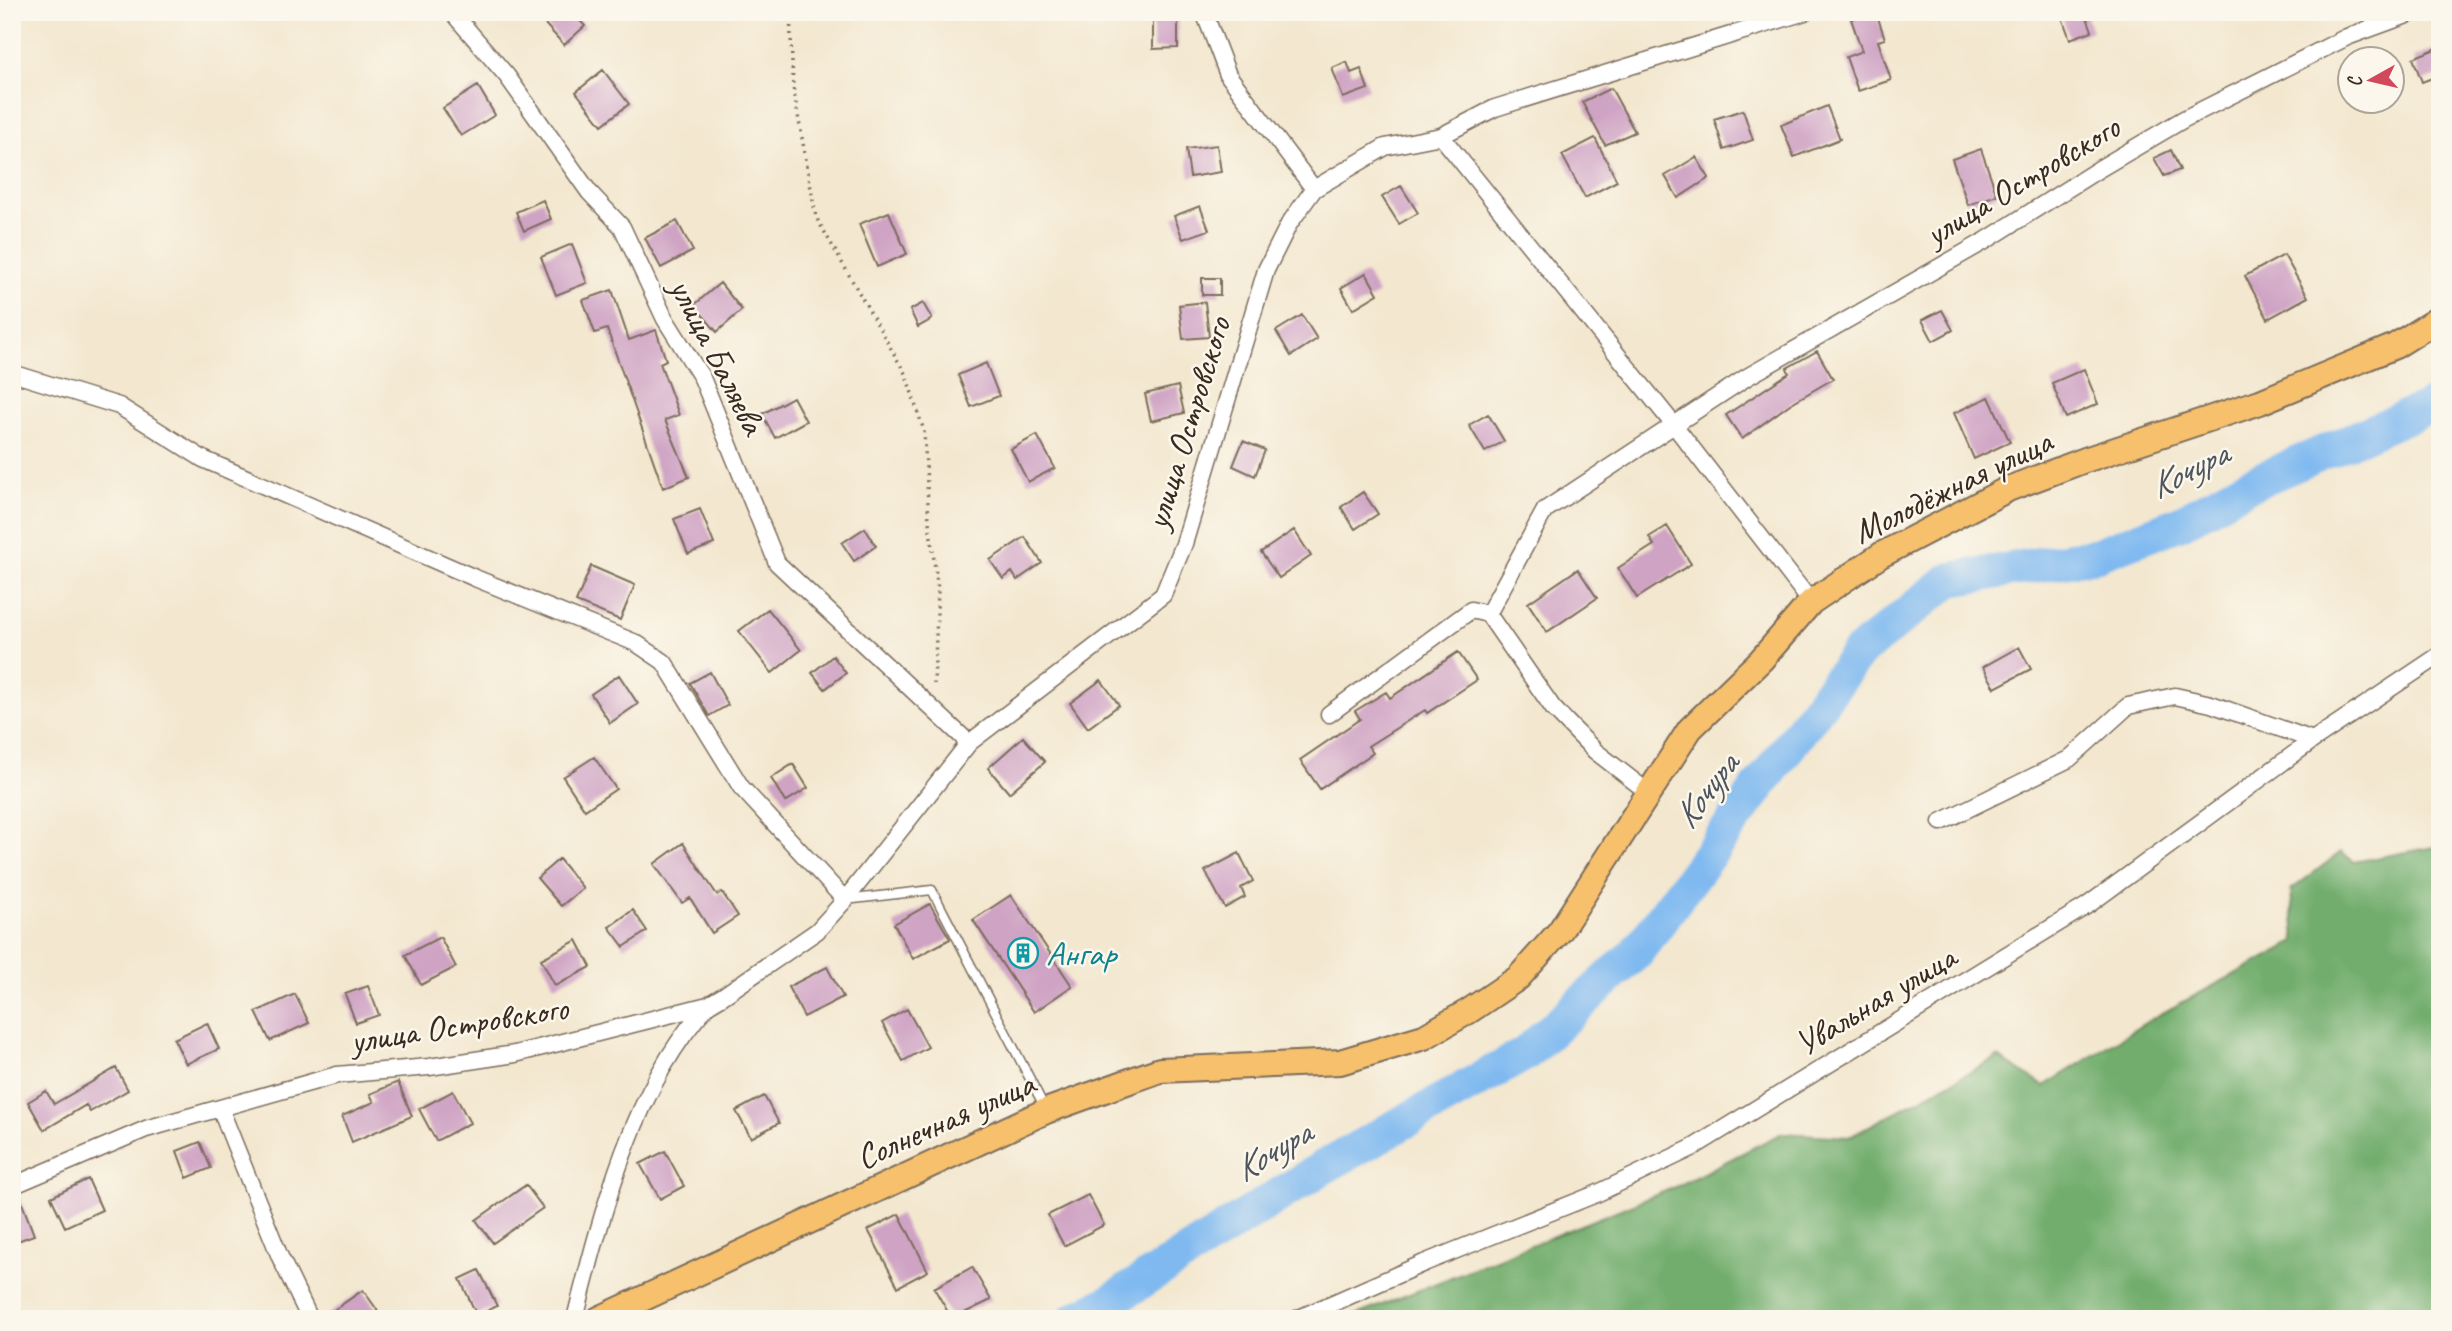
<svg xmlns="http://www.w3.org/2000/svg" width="2452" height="1331" font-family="Caveat,sans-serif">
<rect width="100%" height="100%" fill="#fbf7ec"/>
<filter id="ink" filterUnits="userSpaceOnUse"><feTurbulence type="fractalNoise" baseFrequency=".0143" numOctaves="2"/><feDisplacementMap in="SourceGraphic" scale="14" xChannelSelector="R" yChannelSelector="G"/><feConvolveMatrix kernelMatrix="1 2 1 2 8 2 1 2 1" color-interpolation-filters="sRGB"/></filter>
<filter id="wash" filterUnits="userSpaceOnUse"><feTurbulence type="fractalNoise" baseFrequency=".00686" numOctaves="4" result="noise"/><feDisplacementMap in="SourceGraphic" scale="28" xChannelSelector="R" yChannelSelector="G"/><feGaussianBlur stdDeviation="1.57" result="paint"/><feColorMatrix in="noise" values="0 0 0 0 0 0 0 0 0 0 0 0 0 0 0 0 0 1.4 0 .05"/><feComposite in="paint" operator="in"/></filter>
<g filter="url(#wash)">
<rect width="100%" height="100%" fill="#f3e7cf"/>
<!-- forest -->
<path fill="#72ad6d" stroke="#566c46" stroke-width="2" d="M 2440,846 L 2440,1319 L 1347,1319 L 1678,1186 L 1782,1133 L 1849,1137 L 1998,1057 L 2044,1086 L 2153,1018 L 2295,942 L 2291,890 L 2341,852 L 2353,862 Z"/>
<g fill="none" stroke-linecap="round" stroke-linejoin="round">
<!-- river -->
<path stroke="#7fb9f0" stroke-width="35" d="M 1075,1319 L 1106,1304 L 1322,1168 L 1525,1054 L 1636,953 L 1858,653 L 1949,580 L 2096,555 L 2180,523 L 2248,485 L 2440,402"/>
</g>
<g id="blocks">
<!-- building -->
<path fill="#cfa3c4" d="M 558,12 L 572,12 L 585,26 L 564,45 L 545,24 Z
M 1876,12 L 1885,39 L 1878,41 L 1891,80 L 1858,91 L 1846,57 L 1862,51 L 1851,19 Z
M 2060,12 L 2085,12 L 2092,31 L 2070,39 Z
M 1153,14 L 1178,14 L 1178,48 L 1153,49 Z
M 2440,47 L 2440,75 L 2422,82 L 2413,58 Z
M 1347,62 L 1351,73 L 1361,69 L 1368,89 L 1343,98 L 1332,68 Z
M 603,70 L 629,104 L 602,125 L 576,92 Z
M 478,86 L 495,115 L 461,136 L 443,108 Z
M 1611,88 L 1635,132 L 1605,145 L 1582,102 Z
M 1827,106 L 1840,139 L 1794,157 L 1781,125 Z
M 1743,110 L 1753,140 L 1724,150 L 1714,119 Z
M 1595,138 L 1617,181 L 1585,198 L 1562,155 Z
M 1217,145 L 1221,172 L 1190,177 L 1186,149 Z
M 1981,149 L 1997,195 L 1968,205 L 1952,159 Z
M 2171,150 L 2180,170 L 2164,176 L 2154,158 Z
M 1696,157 L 1709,178 L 1678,198 L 1665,176 Z
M 1401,186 L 1418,213 L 1399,224 L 1382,197 Z
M 543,200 L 551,219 L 524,231 L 516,212 Z
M 1200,206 L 1209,230 L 1183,239 L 1174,216 Z
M 889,212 L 907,254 L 877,267 L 859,224 Z
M 677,221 L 693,251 L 661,268 L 645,238 Z
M 572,244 L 587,283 L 556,295 L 541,257 Z
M 2284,255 L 2308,297 L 2268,319 L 2245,276 Z
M 1366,273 L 1378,294 L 1353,309 L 1341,288 Z
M 1202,278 L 1220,278 L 1220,295 L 1202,295 Z
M 720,283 L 742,310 L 717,332 L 694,305 Z
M 612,290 L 629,340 L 656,330 L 666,360 L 660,363 L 679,415 L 665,420 L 689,477 L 663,488 L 607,329 L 595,333 L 583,300 Z
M 1205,302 L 1209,337 L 1183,339 L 1179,305 Z
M 923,303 L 932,319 L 918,327 L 910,310 Z
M 1942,310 L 1953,330 L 1933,341 L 1922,320 Z
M 1302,315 L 1317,339 L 1291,356 L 1276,331 Z
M 1817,351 L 1833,379 L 1790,404 L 1742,439 L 1726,415 L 1789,373 L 1787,368 Z
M 986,363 L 999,396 L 971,407 L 958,375 Z
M 2084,369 L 2098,404 L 2066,418 L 2052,383 Z
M 1178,386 L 1184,413 L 1151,421 L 1145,394 Z
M 793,397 L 806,421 L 775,438 L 762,414 Z
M 1989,397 L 2010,442 L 1974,459 L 1954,413 Z
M 1488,414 L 1504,441 L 1485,452 L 1469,425 Z
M 1037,435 L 1055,468 L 1028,482 L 1011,449 Z
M 1243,441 L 1265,450 L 1255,476 L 1233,466 Z
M 1363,492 L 1378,514 L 1355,529 L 1341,507 Z
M 700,509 L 714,544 L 688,554 L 674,519 Z
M 1667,526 L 1691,564 L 1637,598 L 1618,568 L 1654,545 L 1649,537 Z
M 865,528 L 876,546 L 854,561 L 842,543 Z
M 1294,530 L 1311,556 L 1279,578 L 1261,552 Z
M 1025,537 L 1042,563 L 1017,580 L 1012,572 L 1003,579 L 990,560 Z
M 591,566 L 635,585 L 620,620 L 576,602 Z
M 1578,569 L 1597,598 L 1547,632 L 1528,603 Z
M 768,609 L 801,650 L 772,673 L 739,631 Z
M 2019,647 L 2031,669 L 1995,688 L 1983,667 Z
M 1458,652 L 1477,680 L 1427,713 L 1425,710 L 1368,746 L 1373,753 L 1320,789 L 1300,760 L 1360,719 L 1355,711 L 1386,692 L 1390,698 Z
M 833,656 L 846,673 L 825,689 L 812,673 Z
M 710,672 L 728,705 L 709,716 L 690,683 Z
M 619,675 L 638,704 L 610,723 L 591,694 Z
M 1101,680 L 1119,705 L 1088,728 L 1070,703 Z
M 1023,737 L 1045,762 L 1009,793 L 988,768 Z
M 594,757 L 616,789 L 585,810 L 563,777 Z
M 793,764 L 808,788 L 785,802 L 771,778 Z
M 683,843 L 717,895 L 722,892 L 738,916 L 712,933 L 690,898 L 682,903 L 654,864 Z
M 1239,853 L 1253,881 L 1241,888 L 1245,897 L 1225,908 L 1205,871 Z
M 559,859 L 583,888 L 561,906 L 537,878 Z
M 1011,895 L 1072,986 L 1034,1012 L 973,920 Z
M 930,904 L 950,939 L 913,959 L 894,924 Z
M 633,910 L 647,931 L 624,947 L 609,927 Z
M 440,937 L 456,967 L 421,985 L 405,955 Z
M 577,940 L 591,967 L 555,986 L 541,959 Z
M 827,967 L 843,997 L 804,1017 L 788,987 Z
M 368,986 L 379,1015 L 356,1023 L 345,994 Z
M 295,994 L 309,1023 L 270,1041 L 256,1012 Z
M 907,1009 L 928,1047 L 903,1061 L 882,1023 Z
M 207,1023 L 219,1049 L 186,1064 L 174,1039 Z
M 116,1068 L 128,1090 L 90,1112 L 86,1105 L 44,1130 L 28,1102 L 46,1091 L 54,1104 Z
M 398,1082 L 412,1116 L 352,1142 L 342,1116 L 374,1102 L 370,1094 Z
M 453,1091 L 470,1123 L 436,1141 L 419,1109 Z
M 764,1096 L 779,1123 L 751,1138 L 736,1111 Z
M 200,1142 L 211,1168 L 187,1178 L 177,1151 Z
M 665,1151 L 684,1186 L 660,1199 L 640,1164 Z
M 88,1179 L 102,1210 L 65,1227 L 51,1197 Z
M 526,1185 L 543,1208 L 493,1243 L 476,1220 Z
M 19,1195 L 34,1235 L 12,1243 L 12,1196 Z
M 1088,1195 L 1104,1225 L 1064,1246 L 1048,1215 Z
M 899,1214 L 928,1271 L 898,1287 L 868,1230 Z
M 972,1267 L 991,1300 L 952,1319 L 934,1288 Z
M 479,1270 L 497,1306 L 477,1316 L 460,1279 Z
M 363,1290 L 378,1311 L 367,1319 L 321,1319 Z"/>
</g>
</g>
<g filter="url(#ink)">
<use href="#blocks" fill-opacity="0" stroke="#7b6c5c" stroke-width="2"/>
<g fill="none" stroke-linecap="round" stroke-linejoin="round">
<!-- service casing -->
<g stroke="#7b6c5c" stroke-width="11">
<path id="service" d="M 845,900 L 932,890 L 1045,1108"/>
</g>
<!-- minor casing -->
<g stroke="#7b6c5c" stroke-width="19">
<path id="minor" d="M 452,12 L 507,76 L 589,192 L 622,227 L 665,319 L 702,378 L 777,563 L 969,743
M 1204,12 L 1228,75 L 1314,189
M 1441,136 L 1674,425 L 1811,602
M 12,373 L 119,406 L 203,459 L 475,578 L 636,643 L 664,662 L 741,787 L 845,900
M 1488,614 L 1545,510 L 1674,425 L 1747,377 L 1985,241 L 2099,169 L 2184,119 L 2347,37 L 2415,12
M 1329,714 L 1471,610 L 1488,614 L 1553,708 L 1595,751 L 1649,793
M 1941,822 L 2069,759 L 2128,706 L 2175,696 L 2211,704 L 2313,740
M 220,1108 L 280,1257 L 310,1319
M 12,1186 L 146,1129 L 337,1075 L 429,1067 L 515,1054 L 708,1005 L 723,996 L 817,931 L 845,900 L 969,743 L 1163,595 L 1184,544 L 1266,270 L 1289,224 L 1314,189 L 1385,147 L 1441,136 L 1495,108 L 1805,12
M 575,1319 C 601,1216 634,1084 708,1005
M 1297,1319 L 1424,1263 L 1596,1194 L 1692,1148 L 2088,905 L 2313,740 L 2440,655"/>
</g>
<!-- primary casing -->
<g stroke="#7b6c5c" stroke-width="28">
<path id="primary" d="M 599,1319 L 1046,1111 L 1160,1070 L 1340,1062 L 1424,1037 L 1469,1011 L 1518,978 L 1560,931 L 1690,729 L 1761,660 L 1811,602 L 1881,555 L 2008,489 L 2085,460 L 2260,402 L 2395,346 L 2440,318"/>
</g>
<!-- path -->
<path stroke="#7b6c5c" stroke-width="3.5" stroke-dasharray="2 5" stroke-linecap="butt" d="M 790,12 L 793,87 L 816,217 L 906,375 L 924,431 L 929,522 L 938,590 L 934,684"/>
<!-- service -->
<use href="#service" stroke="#fff" stroke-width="8"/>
<!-- minor -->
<use href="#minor" stroke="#fff" stroke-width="16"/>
<!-- primary -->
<use href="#primary" stroke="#f7c06c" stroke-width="24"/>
</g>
</g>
<!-- icons -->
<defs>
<g id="building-ring" transform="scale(1.575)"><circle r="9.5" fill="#fbf7ec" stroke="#0f9aa8" stroke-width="1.5"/><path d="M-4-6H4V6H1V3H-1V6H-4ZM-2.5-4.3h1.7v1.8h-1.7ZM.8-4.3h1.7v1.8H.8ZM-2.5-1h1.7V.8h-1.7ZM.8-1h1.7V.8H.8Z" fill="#0f9aa8"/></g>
</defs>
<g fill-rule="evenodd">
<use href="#building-ring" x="1023" y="953"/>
</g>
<g text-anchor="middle" stroke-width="5" stroke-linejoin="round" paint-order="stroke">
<!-- street labels -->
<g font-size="35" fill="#3b2a1e" stroke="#fbf7ec">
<text transform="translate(2022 180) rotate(-31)" y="12">улица Островского</text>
<text transform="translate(718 356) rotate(63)" y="12">улица Баляева</text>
<text transform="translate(1187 423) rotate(-73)" y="12">улица Островского</text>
<text transform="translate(1952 486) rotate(-26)" y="12">Молодёжная улица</text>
<text transform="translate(1875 1000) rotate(-31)" y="12">Увальная улица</text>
<text transform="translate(459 1024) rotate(-9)" y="12">улица Островского</text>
<text transform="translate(945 1120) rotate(-24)" y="12">Солнечная улица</text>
</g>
<!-- culture labels -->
<g font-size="35" fill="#0d838f" stroke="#fbf7ec" text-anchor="start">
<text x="1046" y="965">Ангар</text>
</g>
<!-- water labels -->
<g font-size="37" font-style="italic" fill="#4f555d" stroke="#fbf7ec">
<text transform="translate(2188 469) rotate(-27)" y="13">Кочура</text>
<text transform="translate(1705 790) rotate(-53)" y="13">Кочура</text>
<text transform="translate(1272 1150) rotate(-31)" y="13">Кочура</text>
</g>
</g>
<!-- margin -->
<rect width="2452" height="1331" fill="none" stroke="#fbf7ec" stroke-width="42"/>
<!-- north arrow -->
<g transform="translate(2371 80) rotate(262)"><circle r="33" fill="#fbf7ec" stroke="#aea59a" stroke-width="2"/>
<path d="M0-5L12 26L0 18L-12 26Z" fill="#d1495b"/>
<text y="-10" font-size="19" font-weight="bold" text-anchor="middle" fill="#3b2a1e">С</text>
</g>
</svg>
